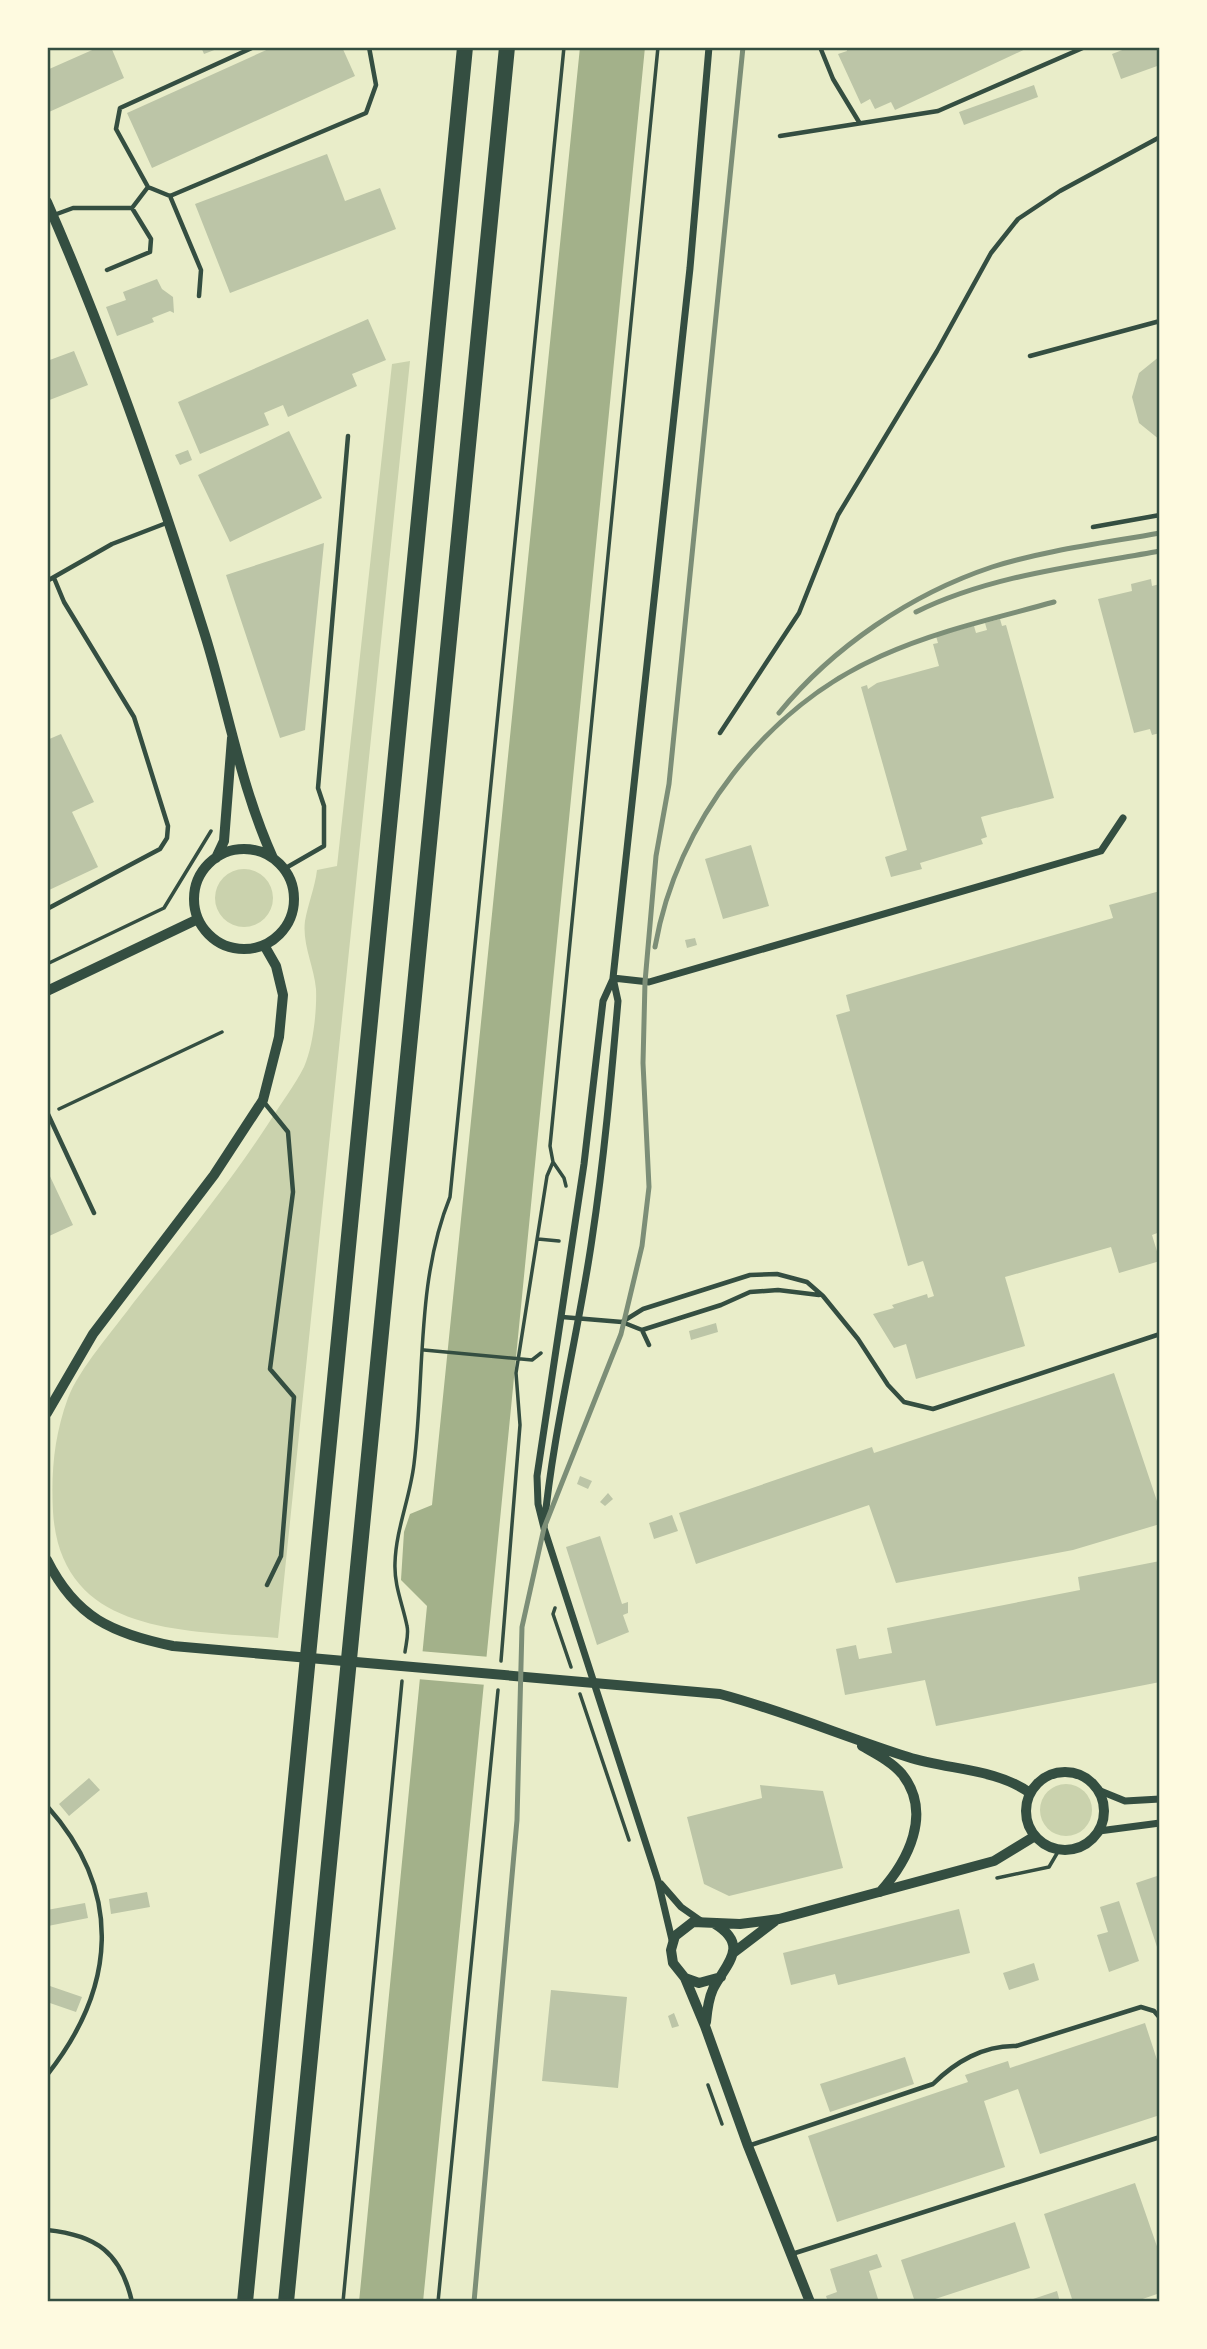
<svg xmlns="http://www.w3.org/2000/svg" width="1207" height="2349" font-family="Signika,sans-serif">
<rect width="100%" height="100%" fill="#e9edc9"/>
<!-- green -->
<path fill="#cad2ad" d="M 410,361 L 278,1638 C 184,1630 61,1636 53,1512 C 51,1472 54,1436 68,1398 C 79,1369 115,1328 134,1302 C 181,1243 229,1184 270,1121 C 281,1103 295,1085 304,1067 C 313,1047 317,1011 316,989 C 314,966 302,944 305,921 C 308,904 315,887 317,870 L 337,866 L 392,364 Z
M215 898a29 29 0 1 1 58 0a29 29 0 1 1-58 0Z
M1040 1810a26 26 0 1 1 52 0a26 26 0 1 1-52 0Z"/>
<!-- water -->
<path fill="#a3b18a" d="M 580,47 L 645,47 L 423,2302 L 359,2302 L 427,1606 L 401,1580 L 404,1532 L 410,1514 L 432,1505 Z"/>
<!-- pier -->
<path fill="#e9edc9" d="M 419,1651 L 490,1657 L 487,1685 L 417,1679 Z"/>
<!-- building -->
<path fill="#bcc5a7" d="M 99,47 L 111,47 L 124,78 L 49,112 L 47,70 Z
M 201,47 L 222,47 L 204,54 Z
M 273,47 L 342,47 L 355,76 L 152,168 L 127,113 Z
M 846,47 L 1030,47 L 895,110 L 891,102 L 875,109 L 870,99 L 861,104 L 838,54 L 847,51 Z
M 1130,47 L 1160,47 L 1160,65 L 1121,79 L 1112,54 Z
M 1034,85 L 1038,97 L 964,125 L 959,112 Z
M 327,154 L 345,201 L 380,188 L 396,229 L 230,293 L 195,204 Z
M 157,279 L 162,289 L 173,297 L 174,313 L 170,311 L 152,318 L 154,322 L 117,336 L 106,307 L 126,300 L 123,292 Z
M 368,319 L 386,360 L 352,374 L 357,386 L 288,417 L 283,405 L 264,413 L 269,425 L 200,454 L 178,402 Z
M 74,351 L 88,385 L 47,401 L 47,361 Z
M 1160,356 L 1160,440 L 1139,423 L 1132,397 L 1139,373 Z
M 289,431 L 322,498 L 230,542 L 198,475 Z
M 188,450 L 192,460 L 180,465 L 175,455 Z
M 324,543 L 305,730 L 280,738 L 226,575 Z
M 1151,579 L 1152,586 L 1160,584 L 1160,733 L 1152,735 L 1150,729 L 1134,733 L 1098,599 L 1132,591 L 1131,584 Z
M 1000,619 L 1002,626 L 1006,625 L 1054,798 L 981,817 L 987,837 L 981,839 L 983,844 L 920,863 L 922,869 L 891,877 L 885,857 L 907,850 L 861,687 L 867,685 L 868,689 L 877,683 L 939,666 L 933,644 L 938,643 L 936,636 L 974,626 L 976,633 L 987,630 L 985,623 Z
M 61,734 L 94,802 L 72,812 L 98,867 L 47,891 L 47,740 Z
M 751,845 L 769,906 L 723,919 L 705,859 Z
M 1160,891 L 1160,1232 L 1152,1235 L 1160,1261 L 1119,1273 L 1111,1247 L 1005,1277 L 1025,1346 L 916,1379 L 906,1344 L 894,1348 L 873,1314 L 894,1308 L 892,1305 L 927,1294 L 928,1298 L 934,1296 L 923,1261 L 908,1266 L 836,1015 L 850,1011 L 846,995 L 1113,918 L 1109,905 Z
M 695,938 L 697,945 L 687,948 L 685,940 Z
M 47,1170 L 73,1225 L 47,1237 Z
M 716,1323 L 718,1332 L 691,1340 L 689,1331 Z
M 1114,1373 L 1160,1510 L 1160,1524 L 1073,1550 L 896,1583 L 869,1505 L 696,1564 L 679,1513 L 872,1447 L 874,1453 Z
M 580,1476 L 592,1481 L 588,1489 L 577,1484 Z
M 608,1493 L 613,1499 L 605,1506 L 600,1502 Z
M 672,1515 L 678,1531 L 654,1539 L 649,1523 Z
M 600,1536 L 622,1604 L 628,1602 L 628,1613 L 623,1615 L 629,1632 L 597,1645 L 566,1547 Z
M 1160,1561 L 1160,1682 L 936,1726 L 925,1680 L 845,1695 L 836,1649 L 856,1645 L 859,1659 L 892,1653 L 887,1628 L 1080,1590 L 1078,1577 Z
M 89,1778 L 100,1790 L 69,1816 L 59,1804 Z
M 760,1785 L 823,1791 L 843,1868 L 729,1896 L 704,1884 L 687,1817 L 762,1798 Z
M 1160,1875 L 1160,1953 L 1159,1953 L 1136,1883 Z
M 147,1892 L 150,1907 L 111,1914 L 109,1899 Z
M 1119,1901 L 1139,1961 L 1109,1972 L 1097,1935 L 1108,1932 L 1100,1907 Z
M 85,1903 L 88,1918 L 48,1926 L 47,1910 Z
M 959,1909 L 970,1953 L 838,1985 L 835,1974 L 791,1985 L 783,1953 Z
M 1034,1963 L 1039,1980 L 1009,1990 L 1003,1973 Z
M 47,1985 L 82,1997 L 76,2012 L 47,2002 Z
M 551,1990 L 627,1997 L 618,2088 L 542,2081 Z
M 674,2013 L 679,2026 L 672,2028 L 668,2016 Z
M 1145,2023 L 1160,2069 L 1160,2115 L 1040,2154 L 1018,2089 L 984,2101 L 1005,2167 L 837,2222 L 808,2136 L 968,2082 L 965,2075 L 1008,2061 L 1010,2068 Z
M 905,2057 L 914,2084 L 830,2112 L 820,2084 Z
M 1135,2183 L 1160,2255 L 1160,2293 L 1134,2302 L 1073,2302 L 1044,2214 Z
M 1015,2222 L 1030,2268 L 926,2302 L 915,2302 L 901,2260 Z
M 877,2254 L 882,2267 L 869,2271 L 879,2302 L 828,2302 L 826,2296 L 837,2292 L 830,2269 Z
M 1057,2291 L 1060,2302 L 1027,2302 L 1027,2301 Z"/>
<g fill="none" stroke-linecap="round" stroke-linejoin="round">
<!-- path -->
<path stroke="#344e41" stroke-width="3.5" d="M 47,964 L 164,908 L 211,831
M 59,1109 L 222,1032
M 553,1162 L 550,1146 L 658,47
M 538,1239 L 559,1241
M 424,1350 L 532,1360 L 541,1353
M 555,1608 L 553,1614 L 571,1667
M 405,1652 C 406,1644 409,1634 407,1626 C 403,1605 394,1586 395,1563 C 396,1529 410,1498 414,1464 C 425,1375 416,1281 450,1197 L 564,47
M 501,1661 L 520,1425 L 516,1373 L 547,1176 L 553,1162 L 564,1178 L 566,1186
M 580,1694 L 629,1840
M 997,1878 L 1049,1867 L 1059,1850
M 708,2085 L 722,2124
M 343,2302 L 402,1681
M 438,2302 L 498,1690"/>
<!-- service -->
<path stroke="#344e41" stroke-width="4.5" d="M 820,47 L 833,79 L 859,122
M 780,136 L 938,111 L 1085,47
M 170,196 L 366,113 L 376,85 L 369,47
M 132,208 L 148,187
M 54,215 L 73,208 L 132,208 L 151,239 L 150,252 L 107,270
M 199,296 L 201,270 L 170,196 L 148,187 L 116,129 L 120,108 L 254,47
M 1030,356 L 1160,321
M 1093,527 L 1160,515
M 47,581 L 112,544 L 169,522
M 720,733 L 799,613 L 838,515 L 937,351 L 991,253 L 1018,219 L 1060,191 L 1160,137
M 284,869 L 324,846 L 324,806 L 318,788 L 348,436
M 47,909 L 160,849 L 167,838 L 168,826 L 134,717 L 64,602 L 54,578
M 263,1101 L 288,1132 L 293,1192 L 270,1369 L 294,1397 L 281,1556 L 267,1585
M 47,1112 L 94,1213
M 562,1317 L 622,1322 L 642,1330 L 649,1345
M 622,1322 L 643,1309 L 750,1275 L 777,1274 L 807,1282 L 823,1296 L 858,1339 L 888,1385 L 904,1402 L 933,1409 L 1160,1334
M 642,1330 L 721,1305 L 750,1292 L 778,1290 L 819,1295
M 1160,1442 L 1160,1446
M 47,1806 C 124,1892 116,1988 47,2075
M 748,2146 L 933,2084 C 955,2062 984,2045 1016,2046 L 1141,2007 L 1154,2011 L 1160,2018
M 47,2230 C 97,2235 121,2253 132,2302
M 792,2254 L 1160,2137"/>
<!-- minor -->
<path stroke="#344e41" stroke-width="7" d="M 613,978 L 649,982 L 1101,851 L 1123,818
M 613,979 L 603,1001 L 584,1164 L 537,1476 L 538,1504 L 544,1528 L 658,1881 L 672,1940
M 544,1528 C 553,1430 578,1336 592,1239 C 604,1160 611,1081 618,1001 L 613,978 L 690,268 L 709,47
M 1098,1790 L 1125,1801 L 1160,1799
M 1099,1831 L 1160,1823
M 661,1884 L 681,1907 L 701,1921"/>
<!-- tertiary -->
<path stroke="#344e41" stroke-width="10" d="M 47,202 C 109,343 159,488 205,635 C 228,709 241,788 273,858
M194 899a50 50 0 1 1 100 0a50 50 0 1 1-100 0Z
M 216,858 L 224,841 L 232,738
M 47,991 L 198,919
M 47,1413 L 93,1334 L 214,1175 L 263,1100 L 279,1037 L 283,995 L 276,966 L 264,945
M 47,1560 C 76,1618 112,1633 173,1646 L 720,1694 C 784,1711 845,1737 908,1757 C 947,1770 996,1768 1030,1793
M 862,1746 C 876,1754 892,1762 902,1774 C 933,1813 908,1861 880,1892
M1026 1811a39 39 0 1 1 78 0a39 39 0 1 1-78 0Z
M 733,1953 L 775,1921
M 685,1978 L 699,1983 L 721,1977
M 706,2022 C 707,2011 708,2000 713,1989 C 725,1965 751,1946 715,1924
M 810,2302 L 748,2146 L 705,2026 L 685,1978 L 673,1963 L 671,1950 L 675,1936 L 693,1922 L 740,1924 L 779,1919 L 994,1861 L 1035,1836"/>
<!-- motorway -->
<path stroke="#344e41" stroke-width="16" d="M 245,2302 L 465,47
M 286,2302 L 507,47"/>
<!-- rail -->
<path stroke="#7c8e77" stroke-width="5" d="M 916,612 C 991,575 1078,566 1160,551
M 779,713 C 833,647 911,594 992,567 C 1046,550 1104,543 1160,533
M 655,947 C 677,822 766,707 881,656 C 936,631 996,618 1054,602
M 474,2302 L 517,1820 L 522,1627 L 544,1528 L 621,1334 L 642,1246 L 649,1187 L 643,1063 L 645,982 L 656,856 L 669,784 L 743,47"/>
</g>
<!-- border -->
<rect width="1207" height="2349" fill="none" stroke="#fefae0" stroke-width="98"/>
<rect x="49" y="49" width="1109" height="2251" fill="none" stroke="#344e41" stroke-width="2.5"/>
</svg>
